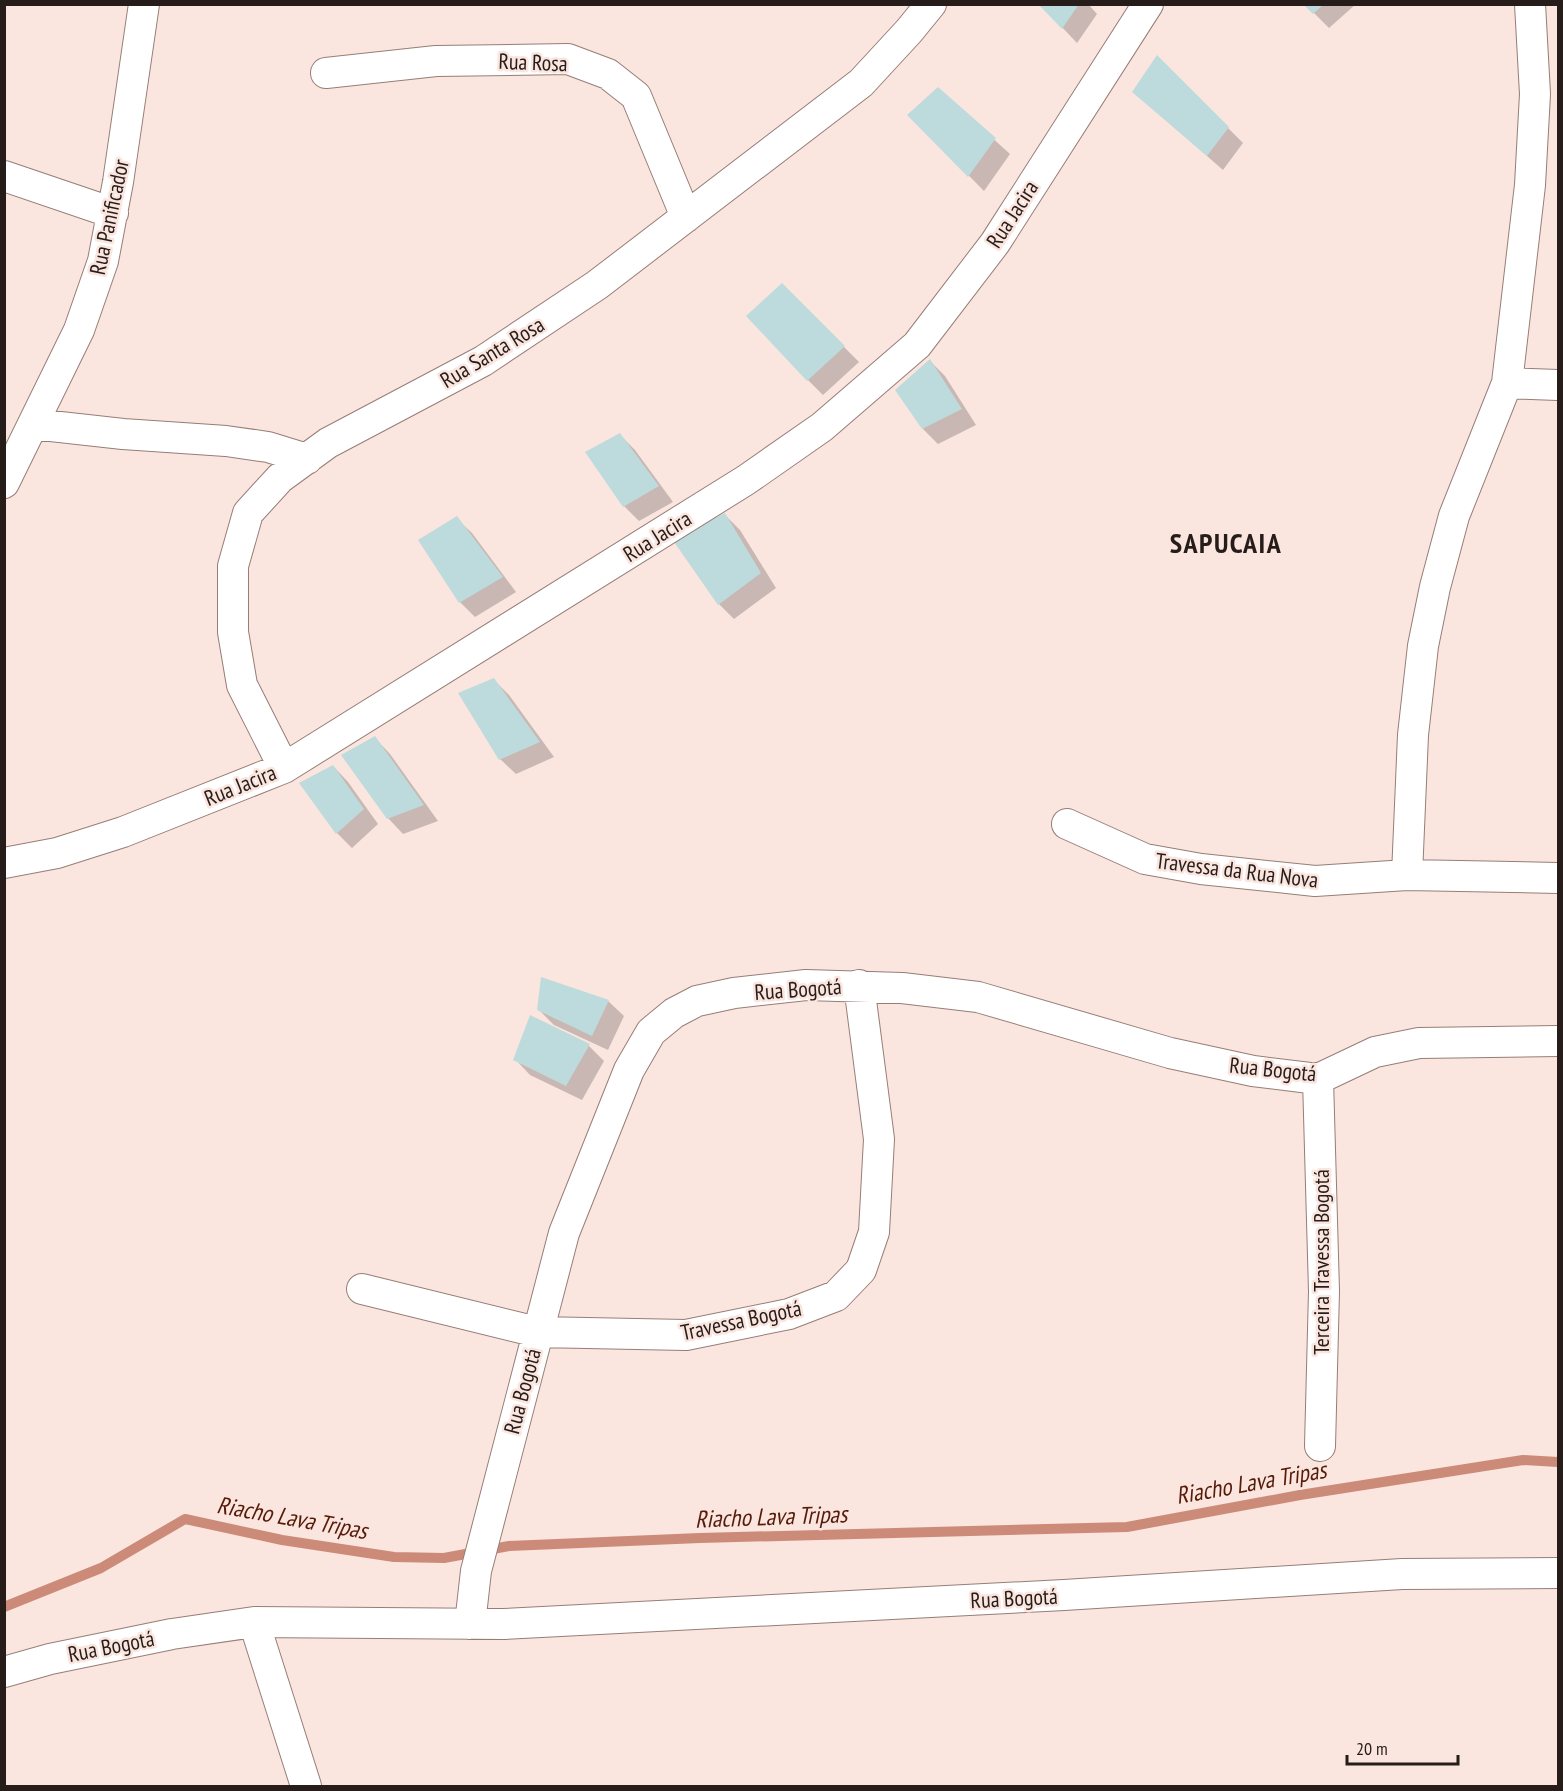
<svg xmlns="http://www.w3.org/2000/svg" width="1563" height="1791" font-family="'PT Sans Narrow',sans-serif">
<rect width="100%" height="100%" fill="#fbe5df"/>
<!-- shadow -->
<path fill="#0003" d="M 1040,4 L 1088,4 L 1097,14 L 1077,43 Z
M 1305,4 L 1356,4 L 1329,28 Z
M 1172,72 L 1243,143 L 1223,170 L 1134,92 Z
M 938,89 L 1010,154 L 984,191 L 909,115 Z
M 782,285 L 859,362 L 823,395 L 808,380 Z
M 930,361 L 945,376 L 976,425 L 938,444 L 923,429 Z
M 620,435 L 635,450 L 673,502 L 639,521 L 624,506 Z
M 725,515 L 740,530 L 776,588 L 734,619 L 719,604 Z
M 456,518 L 472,533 L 516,592 L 475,617 L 460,602 Z
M 494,680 L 509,695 L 554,757 L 516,774 L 500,759 Z
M 375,738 L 390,754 L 438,821 L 403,834 L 388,818 Z
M 333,766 L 348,782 L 378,824 L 352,848 L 337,833 Z
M 608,1001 L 624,1016 L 608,1050 L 554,1025 L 539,1010 Z
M 589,1046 L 604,1061 L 582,1100 L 530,1075 L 515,1059 Z"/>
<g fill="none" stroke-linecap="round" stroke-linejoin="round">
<!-- stream -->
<path stroke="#cc8b78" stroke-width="10" d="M 4,1607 L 101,1568 L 185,1519 L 282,1540 L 394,1557 L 444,1558 L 509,1546 L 700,1538 L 1127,1527 L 1300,1495 L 1523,1460 L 1558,1462"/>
</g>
<!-- building -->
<path fill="#bddbdc" d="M 1038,4 L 1079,4 L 1062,29 Z
M 1303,4 L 1324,4 L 1313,14 Z
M 1157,55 L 1229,127 L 1207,156 L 1132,92 Z
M 938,87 L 996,138 L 968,177 L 907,115 Z
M 782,283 L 845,346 L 807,381 L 746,316 Z
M 930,359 L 962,409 L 922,429 L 895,390 Z
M 620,433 L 659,486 L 623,507 L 585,452 Z
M 725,513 L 761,573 L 718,605 L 672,539 Z
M 457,516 L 503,577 L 459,603 L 418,540 Z
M 494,678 L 540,742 L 499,760 L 458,693 Z
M 375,736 L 424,805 L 387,819 L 341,755 Z
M 333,765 L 364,809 L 336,834 L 299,783 Z
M 541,977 L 609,1000 L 592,1036 L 537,1010 Z
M 530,1015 L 590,1044 L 566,1086 L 513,1060 Z"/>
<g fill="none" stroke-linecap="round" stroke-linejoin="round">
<!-- street casing -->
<g stroke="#967e77" stroke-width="32">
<path id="street" d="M 326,73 L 436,61 L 568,59 L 608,74 L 636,96 L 686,217
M 4,176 L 113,213
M 1507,383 L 1558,385
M 33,424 L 123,434 L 226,441 L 268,447 L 307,459
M 4,483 L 79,330 L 103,261 L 118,182 L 144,4
M 284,768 L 242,685 L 233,632 L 233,566 L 248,513 L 280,478 L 328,443 L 483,361 L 597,285 L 861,83 L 909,31 L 931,4
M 1067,824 L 1145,859 L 1201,869 L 1315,881 L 1407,875 L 1558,878
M 4,863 L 57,853 L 123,832 L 284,768 L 746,480 L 822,427 L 917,345 L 995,243 L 1148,4
M 1407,875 L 1413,735 L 1423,646 L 1435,587 L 1454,516 L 1507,383 L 1530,185 L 1535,94 L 1530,4
M 1318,1079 L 1324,1291 L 1320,1446
M 362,1289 L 537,1332 L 686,1335 L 789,1314 L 836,1296 L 861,1270 L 874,1232 L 879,1139 L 859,985
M 254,1622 L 306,1786
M 470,1624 L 476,1571 L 564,1233 L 629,1070 L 651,1032 L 674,1013 L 697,1001 L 734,993 L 806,985 L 902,988 L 978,997 L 1170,1053 L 1253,1071 L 1318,1079 L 1375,1052 L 1419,1043 L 1558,1041
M 4,1672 L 50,1659 L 172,1634 L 254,1622 L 504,1624 L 1064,1595 L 1402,1574 L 1558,1573"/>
</g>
<!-- street -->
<use href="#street" stroke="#fff" stroke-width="30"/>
</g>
<g text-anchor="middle" stroke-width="5" stroke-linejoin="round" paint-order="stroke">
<!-- street labels -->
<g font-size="22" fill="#261d1a" stroke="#fbe5df">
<text transform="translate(533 62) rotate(2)" y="8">Rua Rosa</text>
<text transform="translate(1012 214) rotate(-57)" y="8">Rua Jacira</text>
<text transform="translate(109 217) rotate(-78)" y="8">Rua Panificador</text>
<text transform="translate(492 352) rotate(-31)" y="8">Rua Santa Rosa</text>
<text transform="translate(657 536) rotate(-32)" y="8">Rua Jacira</text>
<text transform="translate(240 785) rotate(-22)" y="8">Rua Jacira</text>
<text transform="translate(1237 870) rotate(7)" y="8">Travessa da Rua Nova</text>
<text transform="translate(798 989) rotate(-4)" y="8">Rua Bogotá</text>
<text transform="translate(1273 1069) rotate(6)" y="8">Rua Bogotá</text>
<text transform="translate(1321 1262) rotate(-90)" y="8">Terceira Travessa Bogotá</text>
<text transform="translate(741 1320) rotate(-12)" y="8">Travessa Bogotá</text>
<text transform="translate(522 1391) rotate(-75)" y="8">Rua Bogotá</text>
<text transform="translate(1014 1598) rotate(-3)" y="8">Rua Bogotá</text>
<text transform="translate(111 1646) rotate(-11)" y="8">Rua Bogotá</text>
</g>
<!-- water labels -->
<g font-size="24" font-style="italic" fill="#561b09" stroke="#fbe5df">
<text transform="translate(1251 1483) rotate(-10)" y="8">Riacho Lava Tripas</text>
<text transform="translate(771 1517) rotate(-2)" y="8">Riacho Lava Tripas</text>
<text transform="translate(292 1518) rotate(10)" y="8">Riacho Lava Tripas</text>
</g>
<!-- district labels -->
<g font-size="28" font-weight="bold" letter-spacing="1.5" fill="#261d1a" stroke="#fbe5df">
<text x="1226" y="553">SAPUCAIA</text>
</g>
</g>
<!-- border -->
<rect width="1563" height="1791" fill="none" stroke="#261d1a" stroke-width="12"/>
<!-- scale -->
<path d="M1347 1755v9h111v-9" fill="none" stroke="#261d1a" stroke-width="3"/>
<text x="1356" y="1755" font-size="18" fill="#261d1a" stroke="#fbe5df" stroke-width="4.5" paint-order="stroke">20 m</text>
</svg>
